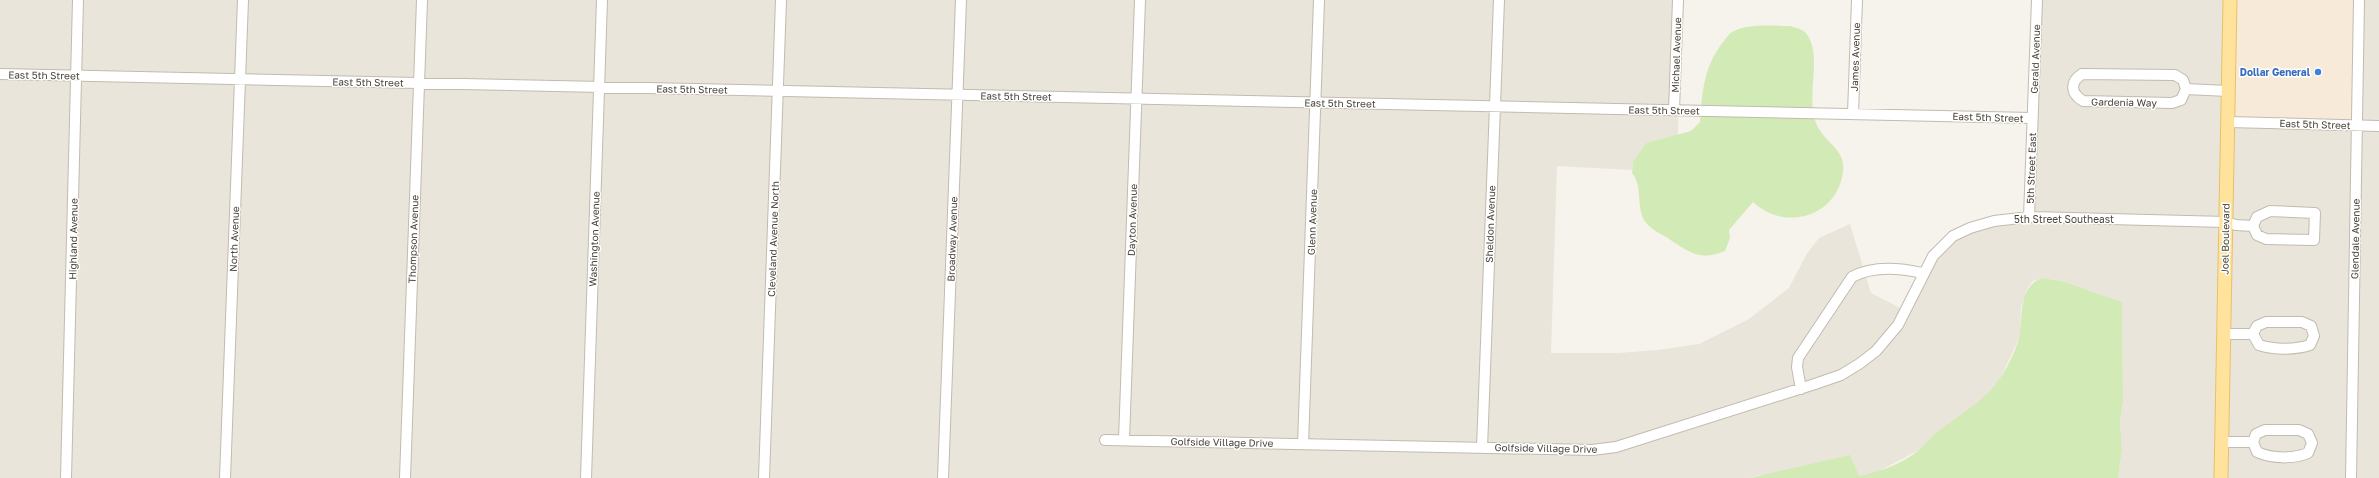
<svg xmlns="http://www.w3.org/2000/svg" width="2379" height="478" font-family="'Golos Text',sans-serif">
<rect width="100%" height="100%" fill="#f6f3ec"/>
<!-- residential -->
<path fill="#eae5da" d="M 0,0 L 1679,0 L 1678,135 L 1646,143 L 1633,162 L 1632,170 L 1557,166 L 1551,353 L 1618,353 L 1658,350 L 1699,344 L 1749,319 L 1789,288 L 1806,255 L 1819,238 L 1850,224 L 1871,293 L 1908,312 L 1916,292 L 1942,251 L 1964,235 L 2031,214 L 2039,0 L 2225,0 L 2217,478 L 2118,478 L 2122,449 L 2120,422 L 2123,402 L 2122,302 L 2062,281 L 2041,278 L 2033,281 L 2027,289 L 2021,307 L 2020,333 L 2016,345 L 1999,381 L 1975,407 L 1933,435 L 1919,450 L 1877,472 L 1859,476 L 1759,475 L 1750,478 L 0,478 Z
M 2360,0 L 2379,0 L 2379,478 L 2225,478 L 2232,121 Z"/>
<!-- commercial -->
<path fill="#f7ead8" d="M 2234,0 L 2360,0 L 2356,125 L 2232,121 Z"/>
<!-- green -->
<path fill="#d2eab5" d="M 1790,26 C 1797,28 1804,29 1808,36 C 1823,60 1803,102 1819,129 C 1828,144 1846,151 1843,172 C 1837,217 1785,232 1753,202 L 1729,230 L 1730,238 L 1725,251 C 1698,262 1688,251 1666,237 C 1659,233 1649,228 1644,220 C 1636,204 1643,187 1632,173 L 1633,162 L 1646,143 L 1691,131 L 1700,122 C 1702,92 1704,65 1724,41 C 1726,38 1729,34 1732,32 C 1748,23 1772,26 1790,26 Z
M 2041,278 L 2062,281 L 2122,302 L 2123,402 L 2120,422 L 2122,449 L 2118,478 L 1750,478 L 1850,455 L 1859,476 C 1879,472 1905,463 1920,449 C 1927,442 1932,435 1940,430 C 1969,408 1992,397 2009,363 C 2014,353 2019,342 2020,331 C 2023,310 2019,289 2041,278 Z"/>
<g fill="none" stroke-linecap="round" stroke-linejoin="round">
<!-- minor casing -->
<g stroke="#c2bbae" stroke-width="12">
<path id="minor" d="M 0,74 L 2032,118
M 2082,74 L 2175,75 L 2183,80 L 2186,89 L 2181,100 L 2172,103 L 2083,101 C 2070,93 2070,82 2082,74 Z
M 2186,89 L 2228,91
M 1674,110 L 1678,0
M 1853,114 L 1857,0
M 2228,122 L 2379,126
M 2270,211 L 2315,213 L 2314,240 L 2266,239 L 2257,235 L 2253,226 L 2257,217 Z
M 2029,217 L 2037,0
M 2266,322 L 2302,322 L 2311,326 L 2314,336 L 2310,345 C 2294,350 2274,350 2259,345 L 2253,334 L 2257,326 Z
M 2224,334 L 2253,334
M 1801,389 L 1797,367 L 1798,358 L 1852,277 C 1872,266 1900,268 1922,273
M 2265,430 L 2299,430 L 2308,434 L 2312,443 L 2308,453 C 2293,459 2273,459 2257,452 L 2253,442 L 2256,434 Z
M 1105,440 L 1592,450 L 1616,447 L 1815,384 L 1841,375 L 1859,364 L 1876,351 L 1898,325 L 1933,256 L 1953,236 L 1970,228 L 1994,221 L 2029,217 L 2226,222 L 2236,225 L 2253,226
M 1124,440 L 1140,0
M 2222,442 L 2253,442
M 1303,444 L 1319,0
M 1482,448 L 1499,0
M 66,478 L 78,0
M 225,478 L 243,0
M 405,478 L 422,0
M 586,478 L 602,0
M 764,478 L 781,0
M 943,478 L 961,0
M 2351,478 L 2359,0"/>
</g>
<!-- major casing -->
<g stroke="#e6c16a" stroke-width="15">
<path id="major" d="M 2221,478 L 2230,0"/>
</g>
<!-- minor -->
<use href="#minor" stroke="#fff" stroke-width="10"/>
<!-- major -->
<use href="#major" stroke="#ffe39c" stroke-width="13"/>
</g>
<!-- markers -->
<circle fill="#3f7fe0" stroke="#fff" stroke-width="1.5" cx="2318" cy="72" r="4"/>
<g text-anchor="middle" stroke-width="3" stroke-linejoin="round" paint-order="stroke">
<!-- street labels -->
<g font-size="10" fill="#4b4439" stroke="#fff">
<text transform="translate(1676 55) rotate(-88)" y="4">Michael Avenue</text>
<text transform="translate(1855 57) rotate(-88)" y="4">James Avenue</text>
<text transform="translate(2035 59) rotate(-88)" y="4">Gerald Avenue</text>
<text transform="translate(44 75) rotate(1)" y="4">East 5th Street</text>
<text transform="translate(368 82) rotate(1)" y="4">East 5th Street</text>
<text transform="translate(692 89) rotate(1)" y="4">East 5th Street</text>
<text transform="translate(1016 96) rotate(1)" y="4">East 5th Street</text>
<text transform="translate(2124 102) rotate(1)" y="4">Gardenia Way</text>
<text transform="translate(1340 103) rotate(1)" y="4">East 5th Street</text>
<text transform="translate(1664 110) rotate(1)" y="4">East 5th Street</text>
<text transform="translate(1988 117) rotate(2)" y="4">East 5th Street</text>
<text transform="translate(2315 124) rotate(2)" y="4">East 5th Street</text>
<text transform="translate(2031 168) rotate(-88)" y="4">5th Street East</text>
<text x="2064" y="223">5th Street Southeast</text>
<text transform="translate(1132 220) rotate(-88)" y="4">Dayton Avenue</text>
<text transform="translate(1312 222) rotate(-88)" y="4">Glenn Avenue</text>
<text transform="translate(1490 224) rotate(-88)" y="4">Sheldon Avenue</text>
<text transform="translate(73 239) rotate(-89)" y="4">Highland Avenue</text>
<text transform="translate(234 239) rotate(-88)" y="4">North Avenue</text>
<text transform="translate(413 239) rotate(-88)" y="4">Thompson Avenue</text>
<text transform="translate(594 239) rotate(-88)" y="4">Washington Avenue</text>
<text transform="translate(773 239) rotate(-88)" y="4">Cleveland Avenue North</text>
<text transform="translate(952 239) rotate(-88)" y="4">Broadway Avenue</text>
<text transform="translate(2225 239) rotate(-89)" y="4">Joel Boulevard</text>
<text transform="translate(2355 239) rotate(-89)" y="4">Glendale Avenue</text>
<text transform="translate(1222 442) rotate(1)" y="4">Golfside Village Drive</text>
<text transform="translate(1546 448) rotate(1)" y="4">Golfside Village Drive</text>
</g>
<!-- shop labels -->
<g font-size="10" font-weight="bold" fill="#366cbe" stroke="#fff" text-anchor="end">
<text x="2310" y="76">Dollar General</text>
</g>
</g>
</svg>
